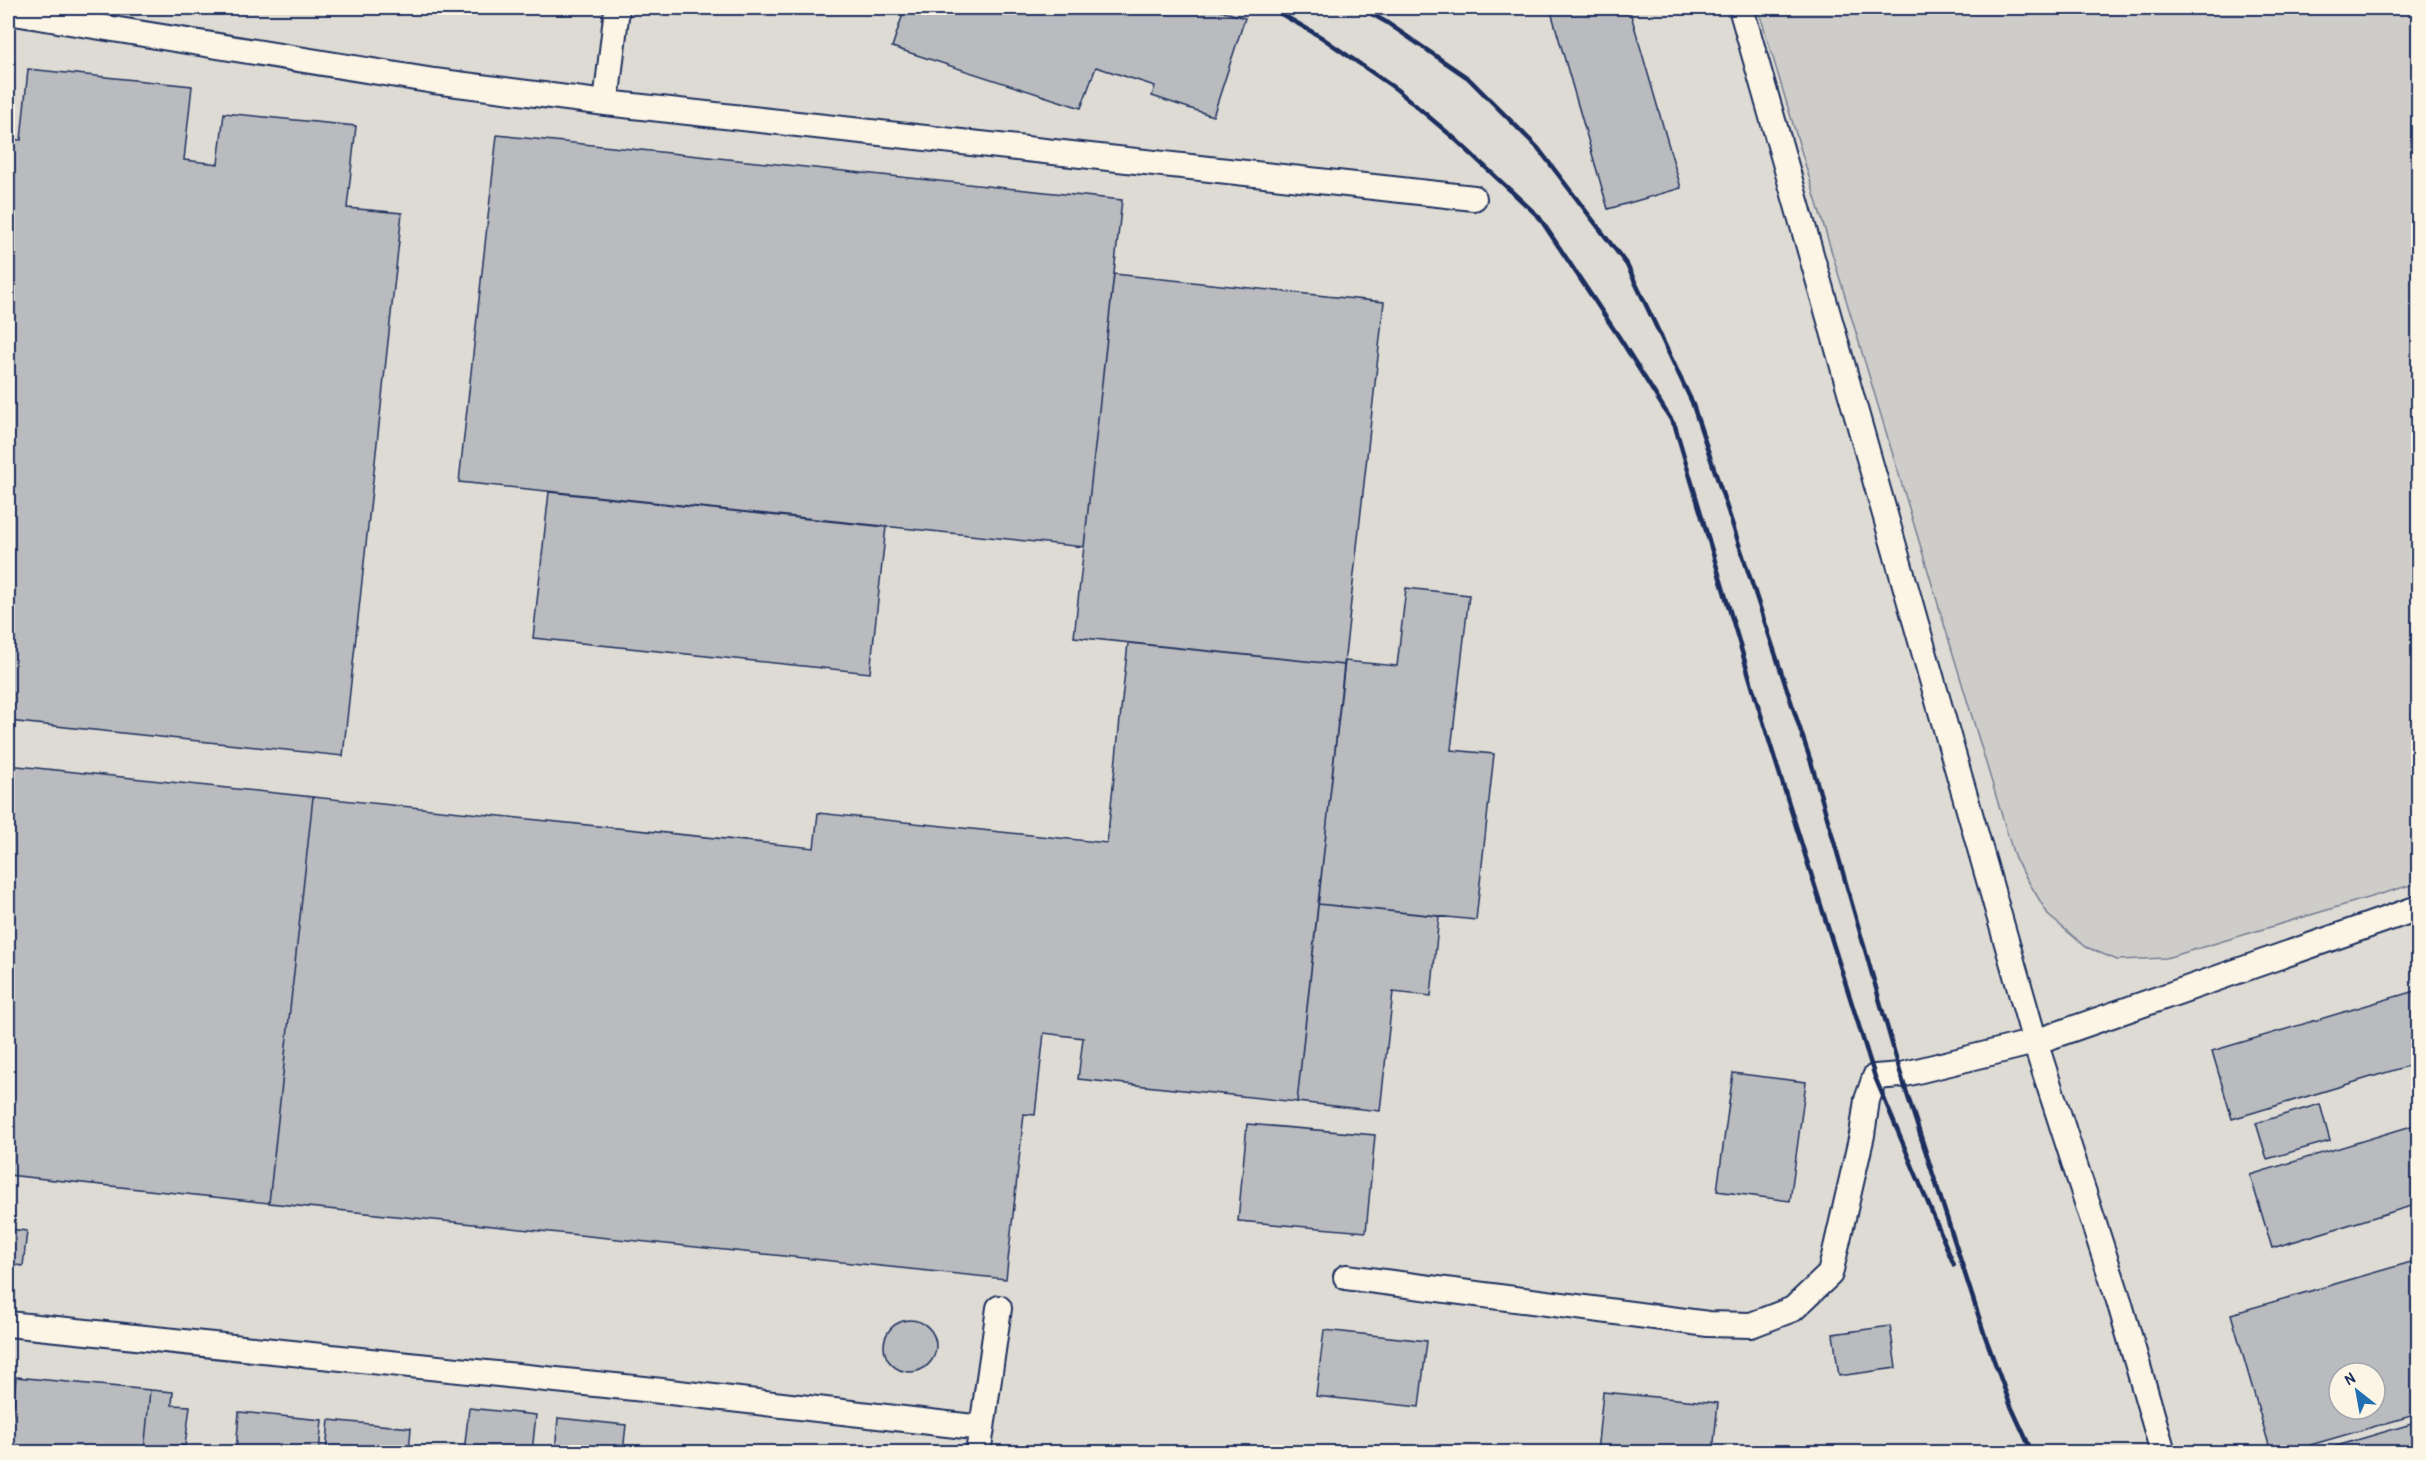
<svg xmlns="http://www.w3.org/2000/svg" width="2426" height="1460" font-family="'Patrick Hand',sans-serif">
<rect width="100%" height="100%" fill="#eee9dd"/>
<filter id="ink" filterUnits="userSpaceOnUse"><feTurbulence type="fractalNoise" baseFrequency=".0167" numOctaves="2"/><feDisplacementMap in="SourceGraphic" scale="12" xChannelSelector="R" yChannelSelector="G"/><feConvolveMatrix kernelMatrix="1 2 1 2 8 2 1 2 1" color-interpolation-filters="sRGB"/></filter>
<g filter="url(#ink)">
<!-- built -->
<path fill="#dedbd4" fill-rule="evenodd" d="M 8,8 L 2418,8 L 2418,1452 L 8,1452 ZM 2339,1373 L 2375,1373 L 2375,1409 L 2339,1409 Z"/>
<!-- green -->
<path fill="#cfcdca" stroke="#757e94" stroke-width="1.5" d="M 1758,8 L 2418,8 L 2418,883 L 2166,958 L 2117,960 L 2086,947 L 2049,916 L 2015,859 Z"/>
<!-- building -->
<path fill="#babbbe" stroke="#1b2f5e" stroke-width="1.5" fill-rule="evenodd" d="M 905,8 L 1169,8 L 1175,9 L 1176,8 L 1212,8 L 1245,18 L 1213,116 L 1152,96 L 1155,86 L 1096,67 L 1081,108 L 892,47 Z
M 1550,8 L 1629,8 L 1681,188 L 1608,209 Z
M 28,69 L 192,86 L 184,160 L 218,164 L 224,113 L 356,126 L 347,208 L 402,213 L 343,756 L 8,721 L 8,139 L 21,140 Z
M 497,135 L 1122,200 L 1084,547 L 459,482 Z
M 1114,274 L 1384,302 L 1344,665 L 1074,637 Z
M 549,492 L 886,527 L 870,673 L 533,638 Z
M 1406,588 L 1469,595 L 1451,750 L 1494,754 L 1476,920 L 1318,904 L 1345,661 L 1397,666 Z
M 1128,643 L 1344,665 L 1297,1102 L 1078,1079 L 1083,1038 L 1044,1033 L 1035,1115 L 1024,1114 L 1006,1279 L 269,1203 L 313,797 L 814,848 L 818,813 L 1107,843 Z
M 8,765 L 313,797 L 269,1203 L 8,1175 Z
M 1318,904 L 1439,916 L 1431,996 L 1393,992 L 1380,1111 L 1297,1102 Z
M 2418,990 L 2418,1063 L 2232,1119 L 2212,1051 Z
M 1733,1073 L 1806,1082 L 1790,1201 L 1717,1191 Z
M 2320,1104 L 2330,1141 L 2267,1159 L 2256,1123 Z
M 1247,1124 L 1375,1135 L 1366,1232 L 1238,1221 Z
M 2418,1124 L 2418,1204 L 2272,1248 L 2250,1175 Z
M 8,1229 L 27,1231 L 23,1266 L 8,1264 Z
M 2418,1260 L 2418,1414 L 2286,1452 L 2271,1452 L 2231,1314 ZM 2339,1373 L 2375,1373 L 2375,1409 L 2339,1409 Z
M884 1346a26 26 0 1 1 52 0a26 26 0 1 1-52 0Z
M 1890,1326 L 1896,1368 L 1839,1376 L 1833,1334 Z
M 1324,1330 L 1427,1341 L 1419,1407 L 1316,1396 Z
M 16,1377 L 150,1390 L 144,1452 L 9,1452 Z
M 150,1390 L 173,1392 L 172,1405 L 190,1406 L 185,1446 L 169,1445 L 168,1452 L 144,1452 Z
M 1603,1392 L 1718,1403 L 1713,1452 L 1597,1452 Z
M 469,1408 L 536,1415 L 532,1452 L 464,1452 Z
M 239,1412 L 322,1420 L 319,1452 L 236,1452 Z
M 558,1418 L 626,1425 L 623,1452 L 555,1452 Z
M 329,1420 L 411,1428 L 409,1452 L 326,1452 Z
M 2418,1422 L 2418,1452 L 2316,1452 Z"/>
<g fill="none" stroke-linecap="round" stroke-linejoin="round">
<!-- service casing -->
<g stroke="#1b2f5e" stroke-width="28">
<path id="service" d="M 1741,8 L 2035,1042 L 2119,1301 L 2163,1452
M 8,12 L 434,81 L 606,103 L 1474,198
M 606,103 L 617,8
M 1346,1277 L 1708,1324 L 1751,1325 L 1793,1309 L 1830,1274 L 1862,1135 L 1867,1100 L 1875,1077 L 1901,1075 L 2035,1042 L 2418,908
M 8,1324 L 644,1389 L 982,1428 L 978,1452
M 982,1428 L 999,1308"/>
</g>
<!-- service -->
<use href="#service" stroke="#fcf5e5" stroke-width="24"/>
<!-- rail -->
<path stroke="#1b2f5e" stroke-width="4.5" d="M 1271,8 L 1321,37 L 1396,89 L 1454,138 L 1539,217 L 1619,337 L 1675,426 L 1756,699 L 1875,1077 L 1954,1265
M 1361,8 L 1386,22 L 1468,78 L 1538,148 L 1627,265 L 1692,402 L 1812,765 L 1901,1075 L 1985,1336 L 2010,1404 L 2032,1452"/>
</g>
</g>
<!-- margin -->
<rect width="2426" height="1460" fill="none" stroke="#fcf5e5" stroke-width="30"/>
<rect x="15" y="15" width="2396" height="1430" fill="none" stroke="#1b2f5e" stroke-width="2" filter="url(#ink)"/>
<!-- north arrow -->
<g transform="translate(2357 1391) rotate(329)"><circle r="28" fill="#fcf5e5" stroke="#a2a6af" stroke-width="1.5"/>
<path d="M0-4.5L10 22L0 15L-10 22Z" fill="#1f6fb2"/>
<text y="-9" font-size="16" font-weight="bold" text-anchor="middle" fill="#1b2f5e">N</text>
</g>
</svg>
